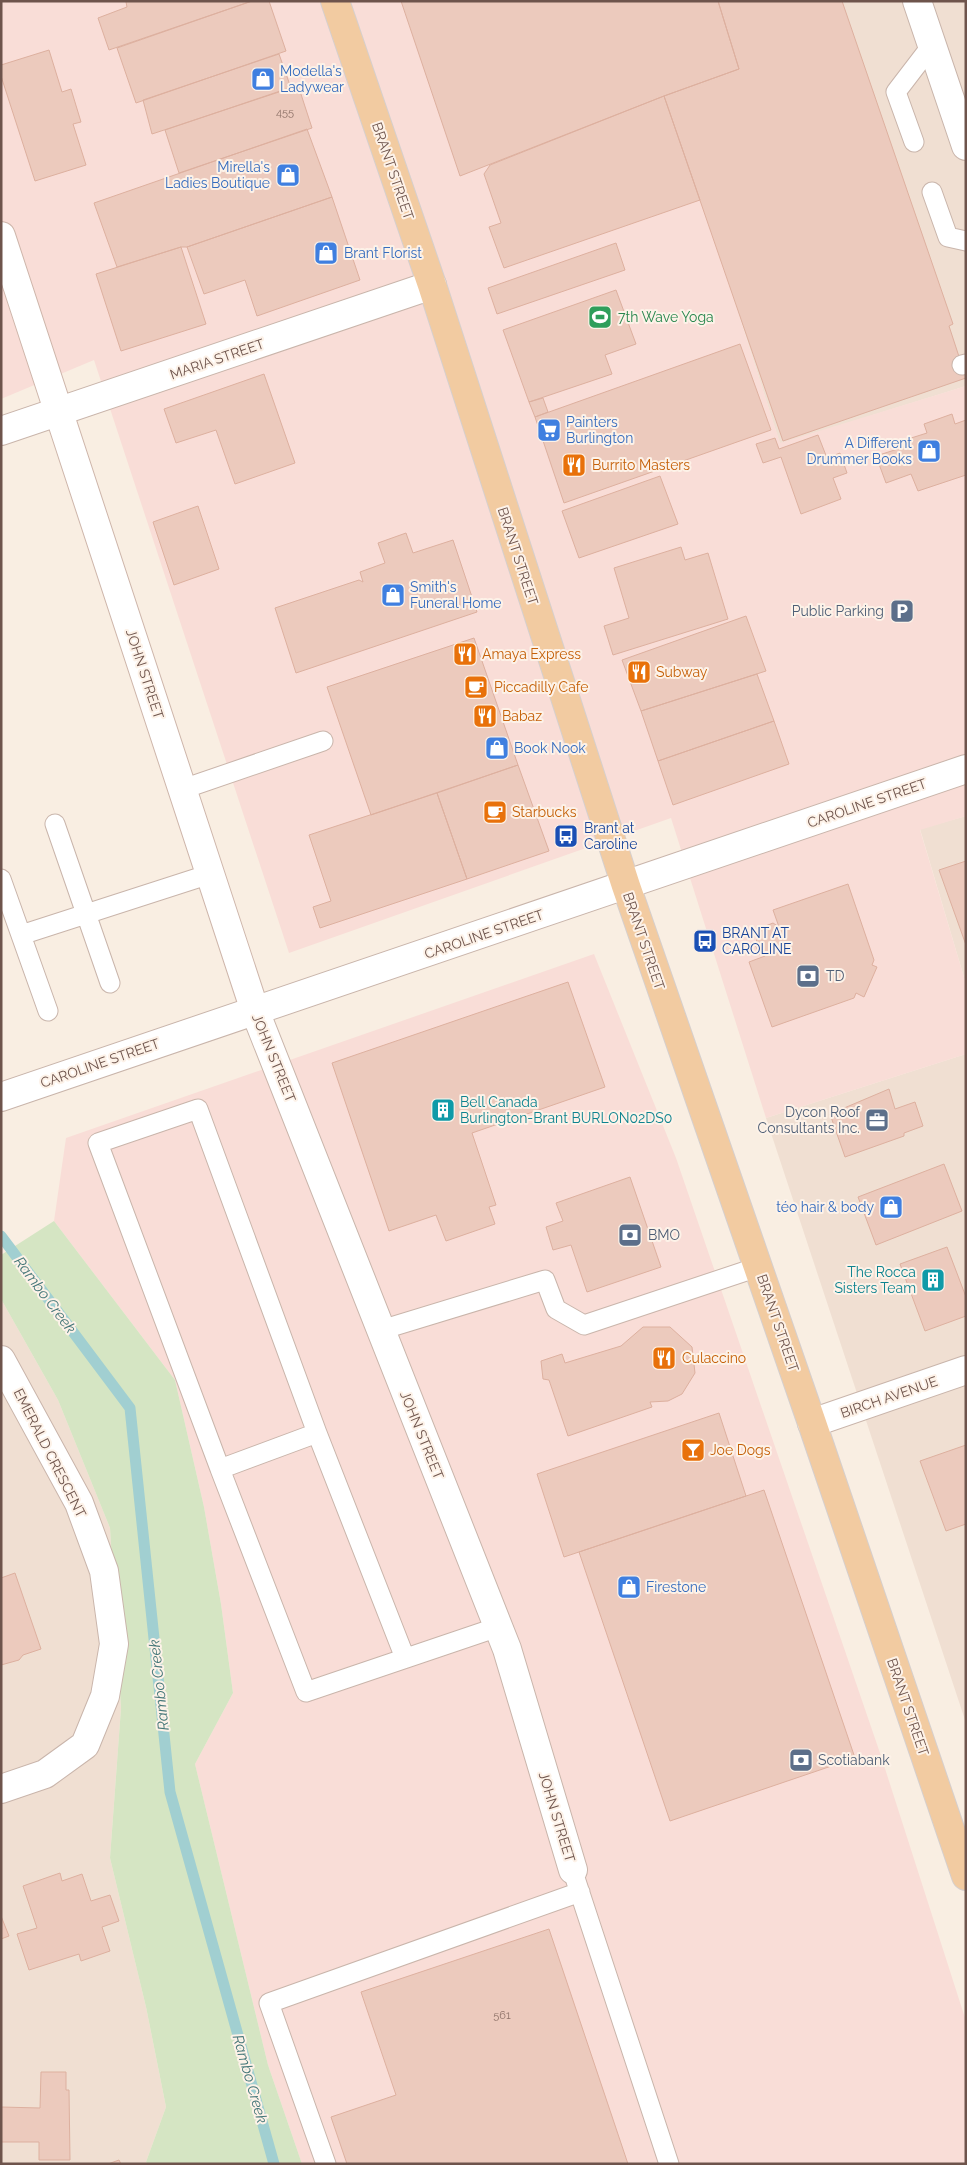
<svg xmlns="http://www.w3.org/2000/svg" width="967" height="2165" font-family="Raleway,sans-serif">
<rect width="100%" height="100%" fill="#f9eee2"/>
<!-- residential -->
<path fill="#f0dfd2" d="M 718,1 L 966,1 L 966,386 L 780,444 L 670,98 Z
M 966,816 L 966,984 L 920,829 Z
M 966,1054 L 966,1723 L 766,1118 Z
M 1,1299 L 58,1400 L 110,1528 L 121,1708 L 110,1858 L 146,2007 L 166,2107 L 146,2162 L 148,2164 L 1,2164 Z"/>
<!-- commercial -->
<path fill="#f9ddd7" d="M 1,1 L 718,1 L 670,99 L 780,443 L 966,386 L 966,816 L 920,830 L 966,984 L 966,1054 L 766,1118 L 671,818 L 289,953 L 94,360 L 1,399 Z
M 594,954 L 676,1158 L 880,1753 L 966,2021 L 966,2164 L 302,2164 L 268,2065 L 195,1764 L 233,1693 L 221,1604 L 204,1507 L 175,1380 L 54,1221 L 66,1138 Z"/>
<!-- green -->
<path fill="#d5e5c3" d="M 54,1221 L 175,1380 L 204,1507 L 221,1604 L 233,1693 L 195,1764 L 268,2065 L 302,2164 L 148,2164 L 146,2162 L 166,2107 L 146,2007 L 110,1858 L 121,1708 L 110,1528 L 58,1400 L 1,1299 L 1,1255 Z"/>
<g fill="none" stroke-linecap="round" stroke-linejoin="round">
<!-- stream -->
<path stroke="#a1cfd1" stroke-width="11" d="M 1,1236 L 130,1408 L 170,1792 L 274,2164"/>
</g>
<!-- building -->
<path fill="#eccabd" stroke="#ddb09f" d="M 128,1 L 252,1 L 109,50 L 98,18 L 127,7 L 126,2 Z
M 252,1 L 269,1 L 286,51 L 136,103 L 117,48 Z
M 401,1 L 718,1 L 739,69 L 664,96 L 460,176 Z
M 718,1 L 842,1 L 953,324 L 949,326 L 966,378 L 783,441 L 664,96 L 739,69 Z
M 49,50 L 62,92 L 71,89 L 81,122 L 73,124 L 86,165 L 35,181 L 1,76 L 1,65 Z
M 279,54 L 291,88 L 152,134 L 143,100 Z
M 298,85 L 312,128 L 179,173 L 165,130 Z
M 664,96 L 700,200 L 504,268 L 489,227 L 501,223 L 484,174 L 490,165 Z
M 307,129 L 332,197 L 187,247 L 181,247 L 117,267 L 94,203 Z
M 332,197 L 360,280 L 257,316 L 245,280 L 204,294 L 187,247 Z
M 616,243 L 625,270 L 497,314 L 488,288 Z
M 181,247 L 206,324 L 121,351 L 96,274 Z
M 616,290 L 636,344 L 605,355 L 612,374 L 529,402 L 503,330 Z
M 740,344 L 771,430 L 564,503 L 535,417 Z
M 264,374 L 295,463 L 235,484 L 216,430 L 176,443 L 164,409 Z
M 543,398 L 548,412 L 535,417 L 529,402 Z
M 952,414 L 955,424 L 966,420 L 966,475 L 918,491 L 911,474 L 886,483 L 876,456 L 910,445 L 908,439 L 927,433 L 924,424 Z
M 818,435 L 827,458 L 840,453 L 847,473 L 833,478 L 841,499 L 801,514 L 781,457 L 763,463 L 756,444 L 775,438 L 779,449 Z
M 660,476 L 678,524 L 579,558 L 562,511 Z
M 198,506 L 219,569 L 174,585 L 153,522 Z
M 406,533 L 413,553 L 453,540 L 477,612 L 296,673 L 275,608 L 359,580 L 363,582 L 360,572 L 385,563 L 378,543 Z
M 681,547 L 685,560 L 708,553 L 728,619 L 613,655 L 604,626 L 629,618 L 614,568 Z
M 746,616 L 766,671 L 641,711 L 622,660 Z
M 474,638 L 518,765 L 371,815 L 327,687 Z
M 757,674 L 774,721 L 658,761 L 641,711 Z
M 774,721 L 789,764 L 673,805 L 658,761 Z
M 518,765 L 549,851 L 467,879 L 437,793 Z
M 437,793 L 467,879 L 320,928 L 313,907 L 331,901 L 309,835 Z
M 966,861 L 966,945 L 939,870 Z
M 848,884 L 874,960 L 872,965 L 877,967 L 864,997 L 856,993 L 854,998 L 772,1027 L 749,962 L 765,956 L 759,954 L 755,944 L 763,927 L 773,923 L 779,927 L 773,910 Z
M 568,982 L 605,1087 L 472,1133 L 496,1205 L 489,1207 L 495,1224 L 446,1241 L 436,1215 L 389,1231 L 332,1063 Z
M 889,1089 L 895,1109 L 915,1102 L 923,1126 L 904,1133 L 904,1136 L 845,1157 L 830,1114 Z
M 944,1164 L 962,1211 L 876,1245 L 858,1197 Z
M 630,1177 L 661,1267 L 587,1292 L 571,1245 L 553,1250 L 546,1227 L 563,1221 L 556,1203 Z
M 947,1247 L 966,1297 L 966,1316 L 925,1331 L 900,1264 Z
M 643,1327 L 670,1327 L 692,1347 L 695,1373 L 682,1394 L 668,1401 L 650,1402 L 652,1407 L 568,1436 L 549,1380 L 543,1379 L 541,1361 L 562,1354 L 565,1363 L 621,1346 Z
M 719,1413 L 746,1496 L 564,1557 L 537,1474 Z
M 966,1445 L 966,1524 L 946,1531 L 920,1461 Z
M 764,1490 L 855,1758 L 670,1821 L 579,1552 Z
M 15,1573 L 41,1649 L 23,1655 L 19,1660 L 1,1665 L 1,1578 Z
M 60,1873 L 62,1881 L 82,1874 L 91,1901 L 110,1895 L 119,1921 L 102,1927 L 110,1951 L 81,1961 L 79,1954 L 29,1970 L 17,1934 L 37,1928 L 23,1886 Z
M 1,1916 L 9,1936 L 1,1939 Z
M 549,1929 L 628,2164 L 347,2164 L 331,2117 L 396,2095 L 361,1992 Z
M 41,2072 L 66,2072 L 66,2090 L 69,2090 L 70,2160 L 39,2160 L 39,2142 L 1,2142 L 1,2107 L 40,2108 Z
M 119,2160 L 121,2164 L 108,2164 Z"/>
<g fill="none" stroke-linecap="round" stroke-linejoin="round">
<!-- lane casing -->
<g stroke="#c9b5ab" stroke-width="21">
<path id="lane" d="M 914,142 L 896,92 L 932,45
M 932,192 L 948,237 L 966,241
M 962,365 L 966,364
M 183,789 L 323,741
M 55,824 L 110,983
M 1,879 L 48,1011
M 21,935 L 210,874
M 381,1330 L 545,1280 L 556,1309 L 584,1325 L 758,1267
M 220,1469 L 98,1143 L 198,1109 L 317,1433
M 405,1658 L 317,1433 L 220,1469 L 306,1692 L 498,1627
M 576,1881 L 669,2164
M 326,2164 L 269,2003 L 580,1892"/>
</g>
<!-- street casing -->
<g stroke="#c9b5ab" stroke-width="30">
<path id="street" d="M 917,1 L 966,146
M 1,431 L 432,285
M 255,1011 L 507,1649 L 573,1870
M 1,1097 L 966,769
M 1,1360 L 79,1503 L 104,1571 L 114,1644 L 105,1696 L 85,1745 L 45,1774 L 1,1789
M 812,1423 L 966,1370"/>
</g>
<!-- secondary casing -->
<g stroke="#ceb6ab" stroke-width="30">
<path id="secondary" d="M 1,236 L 255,1011"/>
</g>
<!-- primary casing -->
<g stroke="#d6cfcd" stroke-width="30">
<path id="primary" d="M 335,1 L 432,285 L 626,886 L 812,1423 L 966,1876"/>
</g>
<!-- lane -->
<use href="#lane" stroke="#fff" stroke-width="19"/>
<!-- street -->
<use href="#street" stroke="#fff" stroke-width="28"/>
<!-- secondary -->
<use href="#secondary" stroke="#fff" stroke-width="28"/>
<!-- primary -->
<use href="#primary" stroke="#f2cba1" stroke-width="28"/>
</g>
<!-- icons -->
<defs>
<g id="shop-square" transform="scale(1.25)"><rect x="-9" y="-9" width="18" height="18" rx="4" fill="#3f7fe0" stroke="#fdf2e8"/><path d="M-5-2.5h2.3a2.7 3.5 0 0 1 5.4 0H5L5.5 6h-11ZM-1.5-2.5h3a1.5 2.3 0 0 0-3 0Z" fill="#fff"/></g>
<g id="stadium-square" transform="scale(1.25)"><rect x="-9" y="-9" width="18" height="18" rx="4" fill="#2e9e5b" stroke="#fdf2e8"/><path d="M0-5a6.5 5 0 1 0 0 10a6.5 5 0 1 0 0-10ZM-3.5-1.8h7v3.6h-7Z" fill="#fff"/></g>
<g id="supermarket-square" transform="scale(1.25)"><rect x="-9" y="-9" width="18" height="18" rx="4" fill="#3f7fe0" stroke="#fdf2e8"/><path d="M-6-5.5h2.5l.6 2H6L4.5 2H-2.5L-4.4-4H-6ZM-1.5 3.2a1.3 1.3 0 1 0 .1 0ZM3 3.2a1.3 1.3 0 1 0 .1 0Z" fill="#fff"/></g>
<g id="restaurant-square" transform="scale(1.25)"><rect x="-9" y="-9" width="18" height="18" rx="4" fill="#e8710a" stroke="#fdf2e8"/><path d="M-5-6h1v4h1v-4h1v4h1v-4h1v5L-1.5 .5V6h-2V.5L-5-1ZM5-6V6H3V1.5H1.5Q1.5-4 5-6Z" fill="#fff"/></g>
<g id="parking-square" transform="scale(1.25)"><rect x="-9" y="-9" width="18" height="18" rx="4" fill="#5c6f8a" stroke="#fdf2e8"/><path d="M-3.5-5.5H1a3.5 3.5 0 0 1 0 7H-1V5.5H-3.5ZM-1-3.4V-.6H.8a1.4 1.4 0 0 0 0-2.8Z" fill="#fff"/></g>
<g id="cafe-square" transform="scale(1.25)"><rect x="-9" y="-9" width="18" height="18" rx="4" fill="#e8710a" stroke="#fdf2e8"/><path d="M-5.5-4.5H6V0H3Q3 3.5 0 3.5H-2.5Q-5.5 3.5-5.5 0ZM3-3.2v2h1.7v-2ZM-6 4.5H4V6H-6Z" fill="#fff"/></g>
<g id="bus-square" transform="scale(1.25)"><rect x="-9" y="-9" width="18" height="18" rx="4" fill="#1a4fb4" stroke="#fdf2e8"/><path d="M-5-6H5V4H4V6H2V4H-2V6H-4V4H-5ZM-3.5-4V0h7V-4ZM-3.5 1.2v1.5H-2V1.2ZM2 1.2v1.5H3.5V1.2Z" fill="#fff"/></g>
<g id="bank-square" transform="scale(1.25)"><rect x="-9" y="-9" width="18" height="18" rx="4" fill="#5c6f8a" stroke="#fdf2e8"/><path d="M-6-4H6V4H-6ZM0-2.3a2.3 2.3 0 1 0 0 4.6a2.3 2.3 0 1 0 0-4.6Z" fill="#fff"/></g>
<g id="building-square" transform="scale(1.25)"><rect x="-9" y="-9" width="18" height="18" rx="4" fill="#0f9aa8" stroke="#fdf2e8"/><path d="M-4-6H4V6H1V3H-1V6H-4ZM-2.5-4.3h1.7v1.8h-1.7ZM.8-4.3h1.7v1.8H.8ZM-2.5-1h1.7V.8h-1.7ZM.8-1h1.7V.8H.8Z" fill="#fff"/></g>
<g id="office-square" transform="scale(1.25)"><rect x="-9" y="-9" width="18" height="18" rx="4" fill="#5c6f8a" stroke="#fdf2e8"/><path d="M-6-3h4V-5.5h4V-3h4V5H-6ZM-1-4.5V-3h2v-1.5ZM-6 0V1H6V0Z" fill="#fff"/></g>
<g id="bar-square" transform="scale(1.25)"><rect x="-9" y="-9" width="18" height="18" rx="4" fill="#e8710a" stroke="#fdf2e8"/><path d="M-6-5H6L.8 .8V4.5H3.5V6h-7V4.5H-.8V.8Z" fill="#fff"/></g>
</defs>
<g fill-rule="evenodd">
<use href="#shop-square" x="263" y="79"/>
<use href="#shop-square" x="288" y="175"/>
<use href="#shop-square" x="326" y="253"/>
<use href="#stadium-square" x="600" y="317"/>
<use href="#supermarket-square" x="549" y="430"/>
<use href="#shop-square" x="929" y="451"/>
<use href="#restaurant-square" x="574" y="465"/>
<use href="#shop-square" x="393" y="595"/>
<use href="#parking-square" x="902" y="611"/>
<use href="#restaurant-square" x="465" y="654"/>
<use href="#restaurant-square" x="639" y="672"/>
<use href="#cafe-square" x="476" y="687"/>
<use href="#restaurant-square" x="485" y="716"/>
<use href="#shop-square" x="497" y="748"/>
<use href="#cafe-square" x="495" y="812"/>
<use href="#bus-square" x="566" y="836"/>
<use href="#bus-square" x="705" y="941"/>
<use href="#bank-square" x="808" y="976"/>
<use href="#building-square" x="443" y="1110"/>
<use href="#office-square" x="877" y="1120"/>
<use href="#shop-square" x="891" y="1207"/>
<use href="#bank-square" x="630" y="1235"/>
<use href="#building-square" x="933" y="1280"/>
<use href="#restaurant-square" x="664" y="1358"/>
<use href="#bar-square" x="693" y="1450"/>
<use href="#shop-square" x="629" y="1587"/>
<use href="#bank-square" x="801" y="1760"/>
</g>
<g text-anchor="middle" stroke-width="4" stroke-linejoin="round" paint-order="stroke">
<!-- number labels -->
<g font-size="11" fill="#8e7268">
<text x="285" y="116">455</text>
<text x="502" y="2019">561</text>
</g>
<!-- shop labels -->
<g font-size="14" fill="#366cbe" stroke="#fdf2e8" text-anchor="start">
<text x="280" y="76">Modella's<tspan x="280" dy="16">Ladywear</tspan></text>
<text x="270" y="172" text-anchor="end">Mirella's<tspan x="270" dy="16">Ladies Boutique</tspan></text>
<text x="344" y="258">Brant Florist</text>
<text x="566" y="427">Painters<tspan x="566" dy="16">Burlington</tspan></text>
<text x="912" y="448" text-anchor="end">A Different<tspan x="912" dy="16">Drummer Books</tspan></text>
<text x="410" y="592">Smith's<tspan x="410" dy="16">Funeral Home</tspan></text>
<text x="514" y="753">Book Nook</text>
<text x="874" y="1212" text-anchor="end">téo hair &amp; body</text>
<text x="646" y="1592">Firestone</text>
</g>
<!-- street labels -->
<g font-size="14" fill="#6e544c" stroke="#fdf2e8">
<text transform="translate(393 171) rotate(71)" y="5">BRANT STREET</text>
<text transform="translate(217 359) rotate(-19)" y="5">MARIA STREET</text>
<text transform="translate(518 556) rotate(72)" y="5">BRANT STREET</text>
<text transform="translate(145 674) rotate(72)" y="5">JOHN STREET</text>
<text transform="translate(867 803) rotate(-19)" y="5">CAROLINE STREET</text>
<text transform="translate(484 934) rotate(-19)" y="5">CAROLINE STREET</text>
<text transform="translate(644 941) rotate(71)" y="5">BRANT STREET</text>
<text transform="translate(274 1058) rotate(68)" y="5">JOHN STREET</text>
<text transform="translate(100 1063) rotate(-19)" y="5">CAROLINE STREET</text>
<text transform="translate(778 1323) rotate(71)" y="5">BRANT STREET</text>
<text transform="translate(889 1397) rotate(-19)" y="5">BIRCH AVENUE</text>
<text transform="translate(422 1435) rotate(68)" y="5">JOHN STREET</text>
<text transform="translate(50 1453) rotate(63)" y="5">EMERALD CRESCENT</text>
<text transform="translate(908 1707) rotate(71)" y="5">BRANT STREET</text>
<text transform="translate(557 1817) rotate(73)" y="5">JOHN STREET</text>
</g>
<!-- leisure labels -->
<g font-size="14" fill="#27864d" stroke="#fdf2e8" text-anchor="start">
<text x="618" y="322">7th Wave Yoga</text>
</g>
<!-- food labels -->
<g font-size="14" fill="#c56008" stroke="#fdf2e8" text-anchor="start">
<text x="592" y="470">Burrito Masters</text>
<text x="482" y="659">Amaya Express</text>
<text x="656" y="677">Subway</text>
<text x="494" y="692">Piccadilly Cafe</text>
<text x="502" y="721">Babaz</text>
<text x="512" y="817">Starbucks</text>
<text x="682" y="1363">Culaccino</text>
<text x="710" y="1455">Joe Dogs</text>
</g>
<!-- service labels -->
<g font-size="14" fill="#4e5e75" stroke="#fdf2e8" text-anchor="start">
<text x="884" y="616" text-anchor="end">Public Parking</text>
<text x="826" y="981">TD</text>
<text x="860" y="1117" text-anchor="end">Dycon Roof<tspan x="860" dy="16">Consultants Inc.</tspan></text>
<text x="648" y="1240">BMO</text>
<text x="818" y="1765">Scotiabank</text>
</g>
<!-- transit labels -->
<g font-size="14" fill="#164399" stroke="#fdf2e8" text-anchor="start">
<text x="584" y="833">Brant at<tspan x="584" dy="16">Caroline</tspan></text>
<text x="722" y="938">BRANT AT<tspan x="722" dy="16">CAROLINE</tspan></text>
</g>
<!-- culture labels -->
<g font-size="14" fill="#0d838f" stroke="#fdf2e8" text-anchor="start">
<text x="460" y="1107">Bell Canada<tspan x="460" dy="16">Burlington-Brant BURLON02DS0</tspan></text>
<text x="916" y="1277" text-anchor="end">The Rocca<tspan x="916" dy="16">Sisters Team</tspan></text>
</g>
<!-- water labels -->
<g font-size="15" font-style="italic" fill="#457779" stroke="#fdf2e8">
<text transform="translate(45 1295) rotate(53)" y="5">Rambo Creek</text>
<text transform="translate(159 1685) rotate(-96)" y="5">Rambo Creek</text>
<text transform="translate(250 2079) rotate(74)" y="5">Rambo Creek</text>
</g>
</g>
<!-- border -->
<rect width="967" height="2165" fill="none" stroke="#6e544c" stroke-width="5"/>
</svg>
